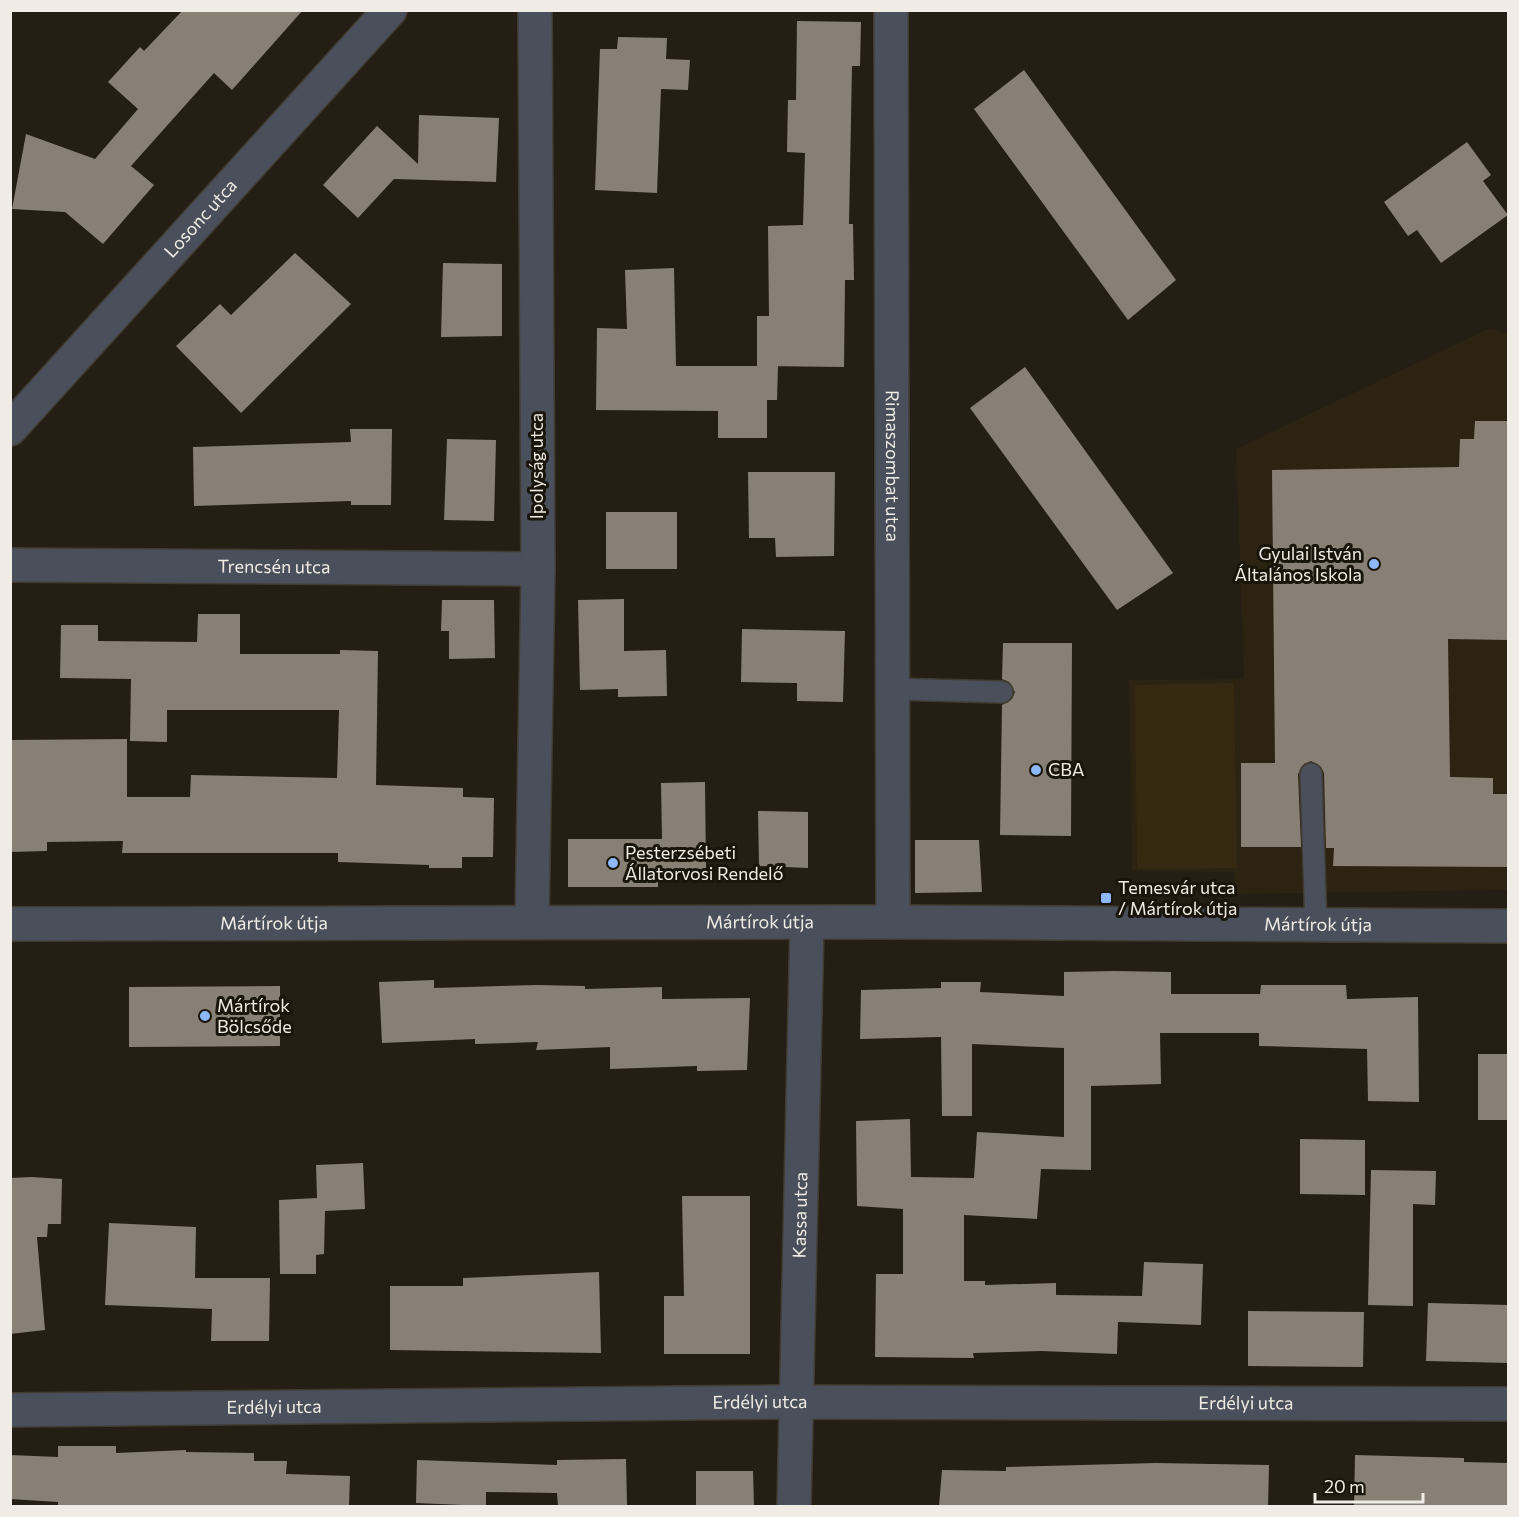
<svg xmlns="http://www.w3.org/2000/svg" width="1519" height="1517" font-family="Commissioner,sans-serif">
<rect width="100%" height="100%" fill="#241e14"/>
<!-- built -->
<path fill="#2c2313" d="M 1490,328 L 1508,334 L 1508,890 L 1235,894 L 1234,872 L 1132,871 L 1129,680 L 1244,679 L 1236,449 Z"/>
<!-- green -->
<path fill="#362912" d="M 1234,683 L 1237,868 L 1137,869 L 1135,685 Z"/>
<!-- building -->
<path fill="#888074" d="M 183,10 L 303,10 L 232,90 L 214,73 L 131,166 L 154,185 L 103,244 L 65,212 L 12,209 L 26,134 L 95,159 L 138,109 L 108,82 L 140,47 L 144,51 Z
M 797,21 L 861,22 L 860,66 L 852,66 L 849,224 L 853,224 L 854,280 L 845,280 L 844,367 L 757,366 L 757,316 L 769,316 L 768,226 L 803,225 L 805,153 L 787,152 L 788,100 L 796,100 Z
M 618,37 L 667,38 L 666,59 L 690,60 L 688,90 L 661,89 L 657,193 L 595,190 L 600,49 L 617,49 Z
M 1024,70 L 1176,280 L 1128,320 L 974,109 Z
M 419,115 L 499,118 L 496,182 L 394,179 L 358,218 L 323,185 L 377,126 L 418,164 Z
M 1467,142 L 1491,175 L 1483,181 L 1508,215 L 1441,263 L 1417,230 L 1408,236 L 1384,202 Z
M 295,253 L 351,304 L 241,413 L 176,346 L 220,304 L 231,315 Z
M 443,263 L 502,264 L 502,336 L 441,337 Z
M 674,268 L 676,366 L 778,366 L 777,400 L 767,400 L 767,438 L 718,438 L 718,411 L 596,410 L 597,328 L 627,329 L 625,270 Z
M 1025,367 L 1173,573 L 1117,610 L 970,408 Z
M 1475,421 L 1509,421 L 1509,640 L 1448,639 L 1450,777 L 1493,778 L 1493,794 L 1509,794 L 1509,867 L 1333,866 L 1334,848 L 1326,848 L 1324,773 L 1321,767 L 1311,761 L 1304,764 L 1298,774 L 1301,847 L 1241,847 L 1241,763 L 1275,763 L 1272,470 L 1459,467 L 1460,439 L 1474,439 Z
M 350,429 L 392,429 L 391,505 L 351,505 L 351,501 L 194,506 L 193,447 L 351,442 Z
M 447,439 L 496,440 L 494,521 L 444,520 Z
M 748,472 L 835,472 L 834,556 L 776,557 L 775,538 L 749,538 Z
M 606,512 L 677,512 L 677,569 L 606,569 Z
M 624,599 L 624,651 L 666,650 L 667,696 L 618,697 L 618,689 L 580,690 L 578,600 Z
M 442,600 L 494,600 L 495,658 L 449,659 L 449,631 L 441,631 Z
M 198,614 L 240,614 L 240,654 L 340,654 L 340,650 L 378,651 L 376,785 L 463,788 L 463,797 L 494,798 L 493,857 L 462,857 L 462,868 L 429,868 L 429,865 L 338,862 L 338,853 L 122,853 L 123,841 L 47,842 L 47,851 L 10,852 L 10,740 L 127,739 L 127,797 L 190,797 L 191,775 L 337,778 L 339,710 L 167,710 L 167,742 L 130,741 L 131,679 L 60,678 L 61,625 L 98,625 L 98,641 L 197,642 Z
M 742,629 L 845,631 L 843,702 L 797,701 L 797,683 L 741,682 Z
M 1003,643 L 1072,643 L 1071,836 L 1000,835 L 1002,705 L 1012,699 L 1015,692 L 1009,682 L 1002,679 Z
M 705,782 L 706,869 L 658,870 L 658,887 L 568,887 L 568,839 L 662,839 L 661,783 Z
M 758,811 L 808,812 L 808,868 L 759,866 Z
M 915,840 L 979,840 L 982,892 L 915,893 Z
M 1114,971 L 1171,972 L 1171,994 L 1260,994 L 1261,985 L 1346,985 L 1347,999 L 1418,997 L 1419,1102 L 1368,1101 L 1367,1049 L 1259,1046 L 1259,1033 L 1160,1033 L 1161,1084 L 1091,1086 L 1091,1170 L 1041,1169 L 1037,1219 L 964,1215 L 964,1281 L 985,1281 L 985,1285 L 1056,1283 L 1056,1295 L 1142,1296 L 1144,1262 L 1203,1264 L 1201,1325 L 1118,1322 L 1117,1354 L 1041,1351 L 973,1353 L 974,1358 L 875,1357 L 876,1274 L 903,1274 L 903,1209 L 857,1206 L 856,1121 L 910,1119 L 911,1177 L 974,1178 L 977,1132 L 1064,1137 L 1064,1048 L 972,1044 L 972,1116 L 942,1116 L 941,1037 L 860,1039 L 861,990 L 941,988 L 941,982 L 981,982 L 980,992 L 1064,996 L 1064,972 Z
M 434,980 L 434,988 L 536,985 L 585,986 L 585,989 L 662,987 L 662,999 L 750,998 L 747,1070 L 697,1071 L 697,1066 L 610,1069 L 610,1047 L 536,1050 L 538,1042 L 475,1044 L 475,1039 L 382,1043 L 379,982 Z
M 280,986 L 280,1046 L 129,1047 L 129,987 Z
M 1478,1054 L 1509,1054 L 1509,1120 L 1478,1120 Z
M 1300,1139 L 1365,1140 L 1365,1195 L 1300,1194 Z
M 363,1163 L 365,1209 L 325,1211 L 324,1254 L 316,1255 L 316,1274 L 280,1274 L 279,1200 L 317,1198 L 316,1165 Z
M 1371,1170 L 1436,1171 L 1435,1205 L 1413,1204 L 1413,1306 L 1368,1305 Z
M 32,1177 L 62,1179 L 61,1224 L 48,1224 L 47,1237 L 37,1237 L 45,1330 L 10,1334 L 10,1178 Z
M 682,1196 L 750,1196 L 750,1354 L 664,1354 L 664,1296 L 684,1296 Z
M 109,1223 L 196,1227 L 195,1278 L 270,1278 L 269,1341 L 211,1341 L 212,1309 L 105,1305 Z
M 599,1272 L 601,1353 L 390,1350 L 390,1286 L 463,1286 L 463,1278 Z
M 1428,1303 L 1509,1305 L 1509,1363 L 1426,1361 Z
M 1248,1311 L 1364,1312 L 1363,1367 L 1248,1366 Z
M 58,1446 L 116,1446 L 116,1453 L 186,1450 L 186,1452 L 254,1453 L 254,1461 L 287,1461 L 286,1474 L 350,1476 L 349,1506 L 58,1506 L 58,1502 L 10,1499 L 10,1455 L 58,1457 Z
M 1355,1455 L 1464,1458 L 1464,1462 L 1509,1463 L 1509,1506 L 1354,1506 Z
M 626,1459 L 627,1506 L 558,1506 L 557,1493 L 486,1492 L 486,1506 L 416,1503 L 417,1460 L 557,1465 L 557,1460 Z
M 1156,1463 L 1269,1465 L 1268,1506 L 939,1506 L 942,1470 L 1006,1471 L 1006,1467 Z
M 696,1471 L 753,1471 L 754,1506 L 696,1506 Z"/>
<g fill="none" stroke-linecap="round" stroke-linejoin="round">
<!-- service casing -->
<g stroke="#413b31" stroke-width="24">
<path id="service" d="M 892,689 L 1002,692
M 1311,774 L 1316,926"/>
</g>
<!-- minor casing -->
<g stroke="#413b31" stroke-width="36">
<g id="minor">
<path id="s1" d="M 891,10 L 893,922"/>
<path id="s2" d="M 10,429 L 390,10"/>
<path id="s3" d="M 10,565 L 538,569"/>
<path d="M 532,922 L 538,569 L 535,10"/>
<path id="s4" d="M 10,1410 L 777,1402 L 1508,1404"/>
<path id="s5" d="M 794,1506 L 807,923"/>
</g>
</g>
<!-- tertiary casing -->
<g stroke="#413b31" stroke-width="36">
<g id="tertiary">
<path id="s6" d="M 10,924 L 893,922 L 1508,926"/>
</g>
</g>
<!-- service -->
<use href="#service" stroke="#49505b" stroke-width="21"/>
<!-- minor -->
<use href="#minor" stroke="#49505b" stroke-width="33"/>
<!-- tertiary -->
<use href="#tertiary" stroke="#49505b" stroke-width="33"/>
</g>
<!-- markers -->
<g fill="#8cb9fc" stroke="#1a150b" stroke-width="2">
<circle cx="1374" cy="564" r="6"/>
<circle cx="1036" cy="770" r="6"/>
<circle cx="613" cy="863" r="6"/>
<rect x="1100" y="892" width="12" height="12" rx="3"/>
<circle cx="205" cy="1016" r="6"/>
</g>
<g text-anchor="middle" stroke-width="6" stroke-linejoin="round" paint-order="stroke">
<!-- street labels -->
<g font-size="18" fill="#f0ece5" stroke="#1a150b">
<text dy="6" stroke="none"><textPath href="#s2" startOffset="284">Losonc utca</textPath></text>
<text transform="translate(537 466) rotate(-90)" y="6">Ipolyság utca</text>
<text dy="6" stroke="none"><textPath href="#s1" startOffset="456">Rimaszombat utca</textPath></text>
<text dy="6" stroke="none"><textPath href="#s3" startOffset="264">Trencsén utca</textPath></text>
<text dy="6" stroke="none"><textPath href="#s6" startOffset="264">Mártírok útja</textPath></text>
<text dy="6" stroke="none"><textPath href="#s6" startOffset="750">Mártírok útja</textPath></text>
<text dy="6" stroke="none"><textPath href="#s6" startOffset="1308">Mártírok útja</textPath></text>
<text dy="6" stroke="none"><textPath href="#s5" startOffset="291">Kassa utca</textPath></text>
<text dy="6" stroke="none"><textPath href="#s4" startOffset="750">Erdélyi utca</textPath></text>
<text dy="6" stroke="none"><textPath href="#s4" startOffset="1236">Erdélyi utca</textPath></text>
<text dy="6" stroke="none"><textPath href="#s4" startOffset="264">Erdélyi utca</textPath></text>
</g>
<!-- poi labels -->
<g font-size="18" fill="#f0ece5" stroke="#1a150b" text-anchor="start">
<text x="1362" y="560" text-anchor="end">Gyulai István<tspan x="1362" dy="21">Általános Iskola</tspan></text>
<text x="1048" y="776">CBA</text>
<text x="625" y="859">Pesterzsébeti<tspan x="625" dy="21">Állatorvosi Rendelő</tspan></text>
<text x="1118" y="894">Temesvár utca<tspan x="1118" dy="21">/ Mártírok útja</tspan></text>
<text x="217" y="1012">Mártírok<tspan x="217" dy="21">Bölcsőde</tspan></text>
</g>
</g>
<!-- border -->
<rect width="1519" height="1517" fill="none" stroke="#f0ece5" stroke-width="24"/>
<!-- scale -->
<path d="M1315 1493v9h108v-9" fill="none" stroke="#f0ece5" stroke-width="3"/>
<text x="1324" y="1493" font-size="18" fill="#f0ece5" stroke="#1a150b" stroke-width="4.5" paint-order="stroke">20 m</text>
</svg>
